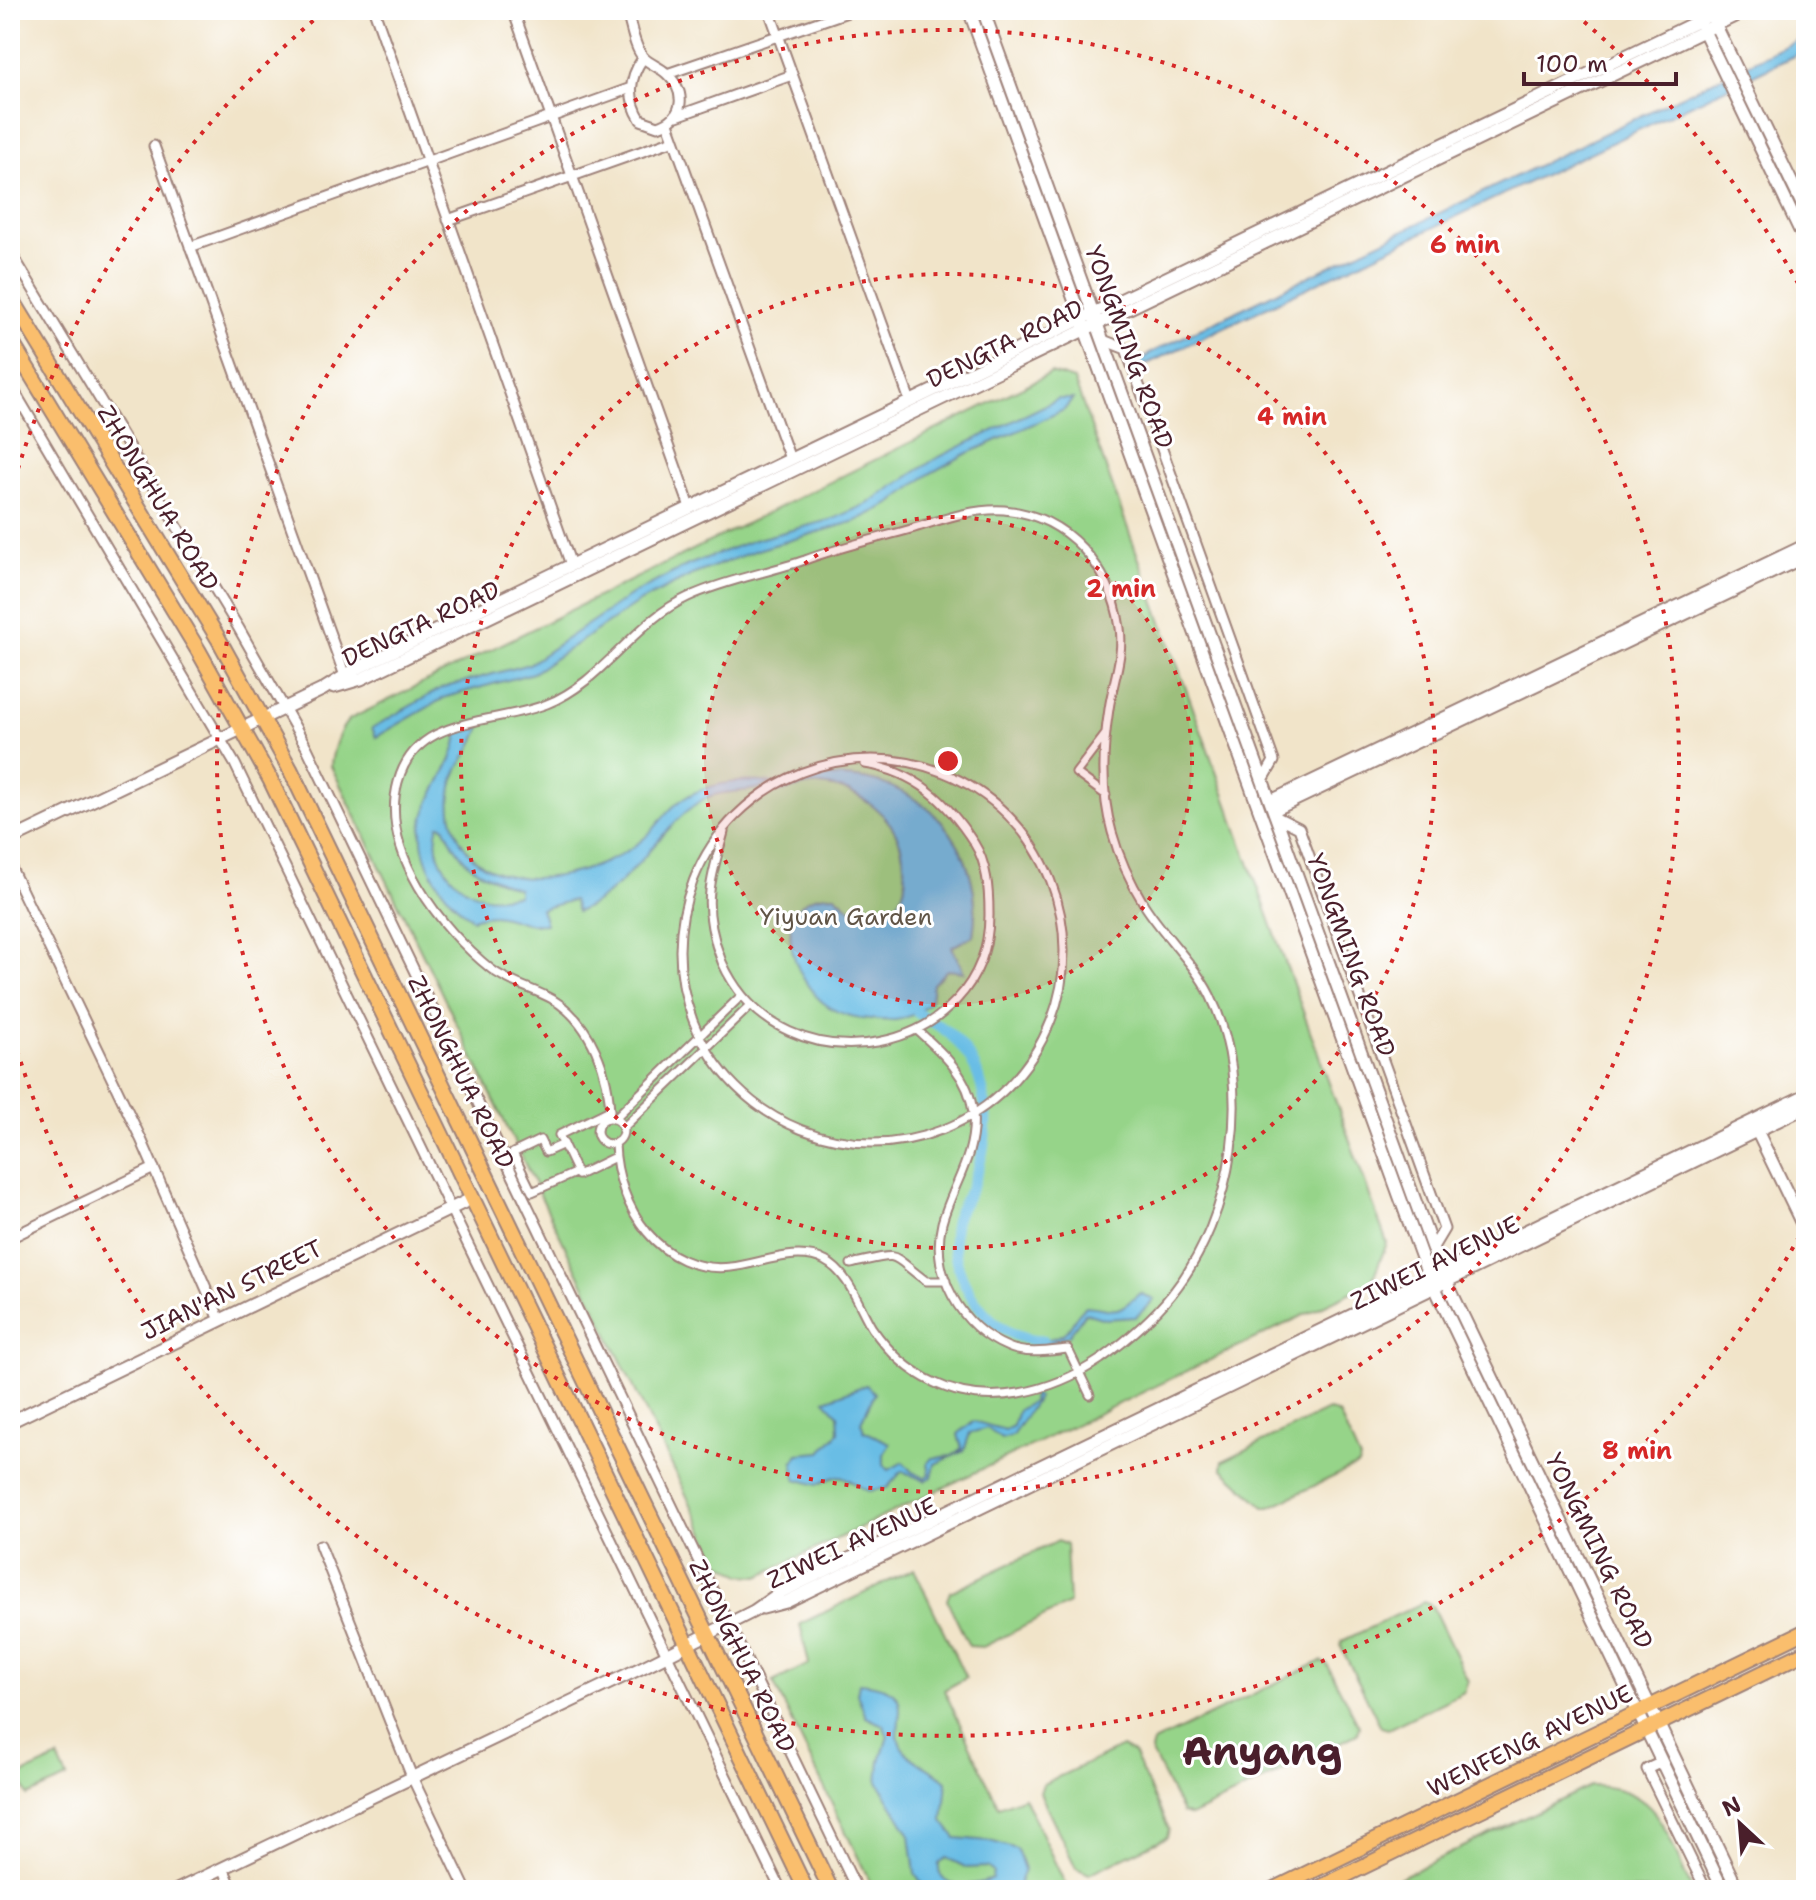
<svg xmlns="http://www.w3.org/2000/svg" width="1816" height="1900" font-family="'Shantell Sans',sans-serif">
<rect width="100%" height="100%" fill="#fff"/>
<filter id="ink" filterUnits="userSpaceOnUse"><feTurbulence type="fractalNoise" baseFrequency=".0125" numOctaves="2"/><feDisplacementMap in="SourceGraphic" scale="16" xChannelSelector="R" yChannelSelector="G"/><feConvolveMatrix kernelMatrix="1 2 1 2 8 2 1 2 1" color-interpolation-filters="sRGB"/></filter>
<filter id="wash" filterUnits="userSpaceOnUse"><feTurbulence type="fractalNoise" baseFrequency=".006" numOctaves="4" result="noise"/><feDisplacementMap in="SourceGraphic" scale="32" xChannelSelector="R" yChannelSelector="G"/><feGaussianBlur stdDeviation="1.8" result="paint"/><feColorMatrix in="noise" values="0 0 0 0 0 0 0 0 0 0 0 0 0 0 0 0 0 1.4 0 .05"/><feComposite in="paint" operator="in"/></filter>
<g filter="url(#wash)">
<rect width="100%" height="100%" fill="#f1e4c9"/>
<!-- green -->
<path fill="#96d489" stroke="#707a5a" stroke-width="2" d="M 1051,373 L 1074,380 L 1387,1243 L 1371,1283 L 759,1576 L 741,1575 L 719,1562 L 331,766 C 332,752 339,728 350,719 Z
M 1328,1410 L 1339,1414 L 1360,1460 L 1358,1465 L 1270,1507 L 1264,1507 L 1222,1468 L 1223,1461 Z
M 1058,1541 L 1066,1545 L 1069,1604 L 983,1647 L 969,1646 L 947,1600 L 950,1592 Z
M 914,1569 L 966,1678 L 944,1690 L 999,1807 L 1024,1797 L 1068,1890 L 874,1890 L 773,1682 L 809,1664 L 800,1624 Z
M 1424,1602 L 1432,1606 L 1468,1681 L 1464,1692 L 1388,1729 L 1381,1727 L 1341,1647 L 1342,1641 Z
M 1321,1661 L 1327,1664 L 1359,1726 L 1357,1734 L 1191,1816 L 1182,1813 L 1151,1751 L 1153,1743 Z
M 1122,1747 L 1133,1753 L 1169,1829 L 1167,1837 L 1089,1874 L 1076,1868 L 1040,1793 L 1043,1784 Z
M 58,1758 L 67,1778 L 28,1796 L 19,1776 Z
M 1590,1786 C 1661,1786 1666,1835 1692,1890 L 1374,1890 Z"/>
<!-- water -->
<path fill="#69bde5" stroke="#5a6e88" stroke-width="2" fill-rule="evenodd" d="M 1806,36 L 1806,50 L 1128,373 L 1150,353 Z
M 1058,399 L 1073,399 L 1064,410 L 962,456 L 929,474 L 892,503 L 856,521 L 757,550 L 692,575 L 639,602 L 533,673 L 446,697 L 376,737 L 372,728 L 442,688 L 529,664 L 634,593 L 688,565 L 754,540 L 833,519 L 867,504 L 935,459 Z
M 481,726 C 475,749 455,765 452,787 C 447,814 455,840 475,859 C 516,896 602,873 641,841 C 662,824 666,806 694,793 C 720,781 744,780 772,783 C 751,796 721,786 697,803 C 653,836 629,890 577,912 L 573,900 L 541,909 L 546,924 C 515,927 503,907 472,919 C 443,897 413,857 424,817 C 432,787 456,764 458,731 ZM 439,825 L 444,826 C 464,870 476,871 518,889 L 518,895 C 508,896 496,899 486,897 C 455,890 428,858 439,825 Z
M 829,777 C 920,772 988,846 973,936 L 952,947 L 964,972 L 947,970 L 933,984 L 931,1001 C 910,1020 898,1023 870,1019 C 856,1018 841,1015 829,1007 C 790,982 764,892 835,895 L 859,916 L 877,915 L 896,905 C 909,888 906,871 902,851 C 894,813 853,785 814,785 C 799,785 786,793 771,792 L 782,785 Z
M 1140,1293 L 1154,1300 L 1136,1317 L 1105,1319 L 1085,1313 L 1069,1335 L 1043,1346 L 1044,1340 C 1077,1334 1066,1322 1086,1306 C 1116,1308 1112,1318 1140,1293 Z
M 866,1385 L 875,1393 L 861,1422 L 864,1431 L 890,1443 L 884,1454 L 884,1465 L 889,1470 L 903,1462 L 912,1472 L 925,1478 L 930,1474 L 928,1463 L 932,1458 L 952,1456 L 962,1449 L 958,1434 L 973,1421 L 1005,1430 L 1013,1426 L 1018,1410 L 1032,1402 L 1033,1394 L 1038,1397 L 1012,1436 L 1001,1439 L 987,1428 L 970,1433 L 964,1451 L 935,1464 L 932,1477 L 925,1481 L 902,1471 L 887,1488 L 868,1491 C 842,1479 848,1468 817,1485 L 796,1479 L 793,1462 L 798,1454 L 821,1452 L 839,1432 L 838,1414 L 825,1400 Z
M 859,1683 C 930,1689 882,1727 905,1751 C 915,1763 935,1771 947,1781 L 943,1821 L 956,1838 L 990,1841 L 1017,1849 L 1024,1869 L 1017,1889 L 926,1890 L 915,1873 L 910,1835 L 878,1782 L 880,1761 L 888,1736 L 883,1725 L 866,1717 L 857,1694 ZM 947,1858 L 967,1868 L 987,1867 L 993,1872 L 992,1879 C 974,1886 936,1893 939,1863 Z"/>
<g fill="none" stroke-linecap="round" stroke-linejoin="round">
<!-- canal -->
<path stroke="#69bde5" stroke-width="11" d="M 918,1013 C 929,1021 943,1026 953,1037 C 993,1076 992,1135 973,1184 C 967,1200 955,1212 954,1229 C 949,1278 990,1341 1043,1341"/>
</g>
</g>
<g filter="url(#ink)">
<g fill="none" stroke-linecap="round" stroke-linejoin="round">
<!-- pedestrian casing -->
<g stroke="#9e827a" stroke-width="11">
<path id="pedestrian" d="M 1105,735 L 1076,773 L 1106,795
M680 951a192 192 0 1 1 384 0a192 192 0 1 1-384 0Z
M 724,832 C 719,851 712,871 710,891 C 707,914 714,942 722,962 C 782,1097 991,1056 989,913 C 989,889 987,863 974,843 C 947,801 916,772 865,764
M 917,1030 C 942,1052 970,1077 973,1113 C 977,1155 952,1186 942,1223 C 930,1273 960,1327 1008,1347 C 1026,1355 1049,1351 1068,1349 L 1090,1395
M 610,1110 L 559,1135 L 578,1175 L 615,1157
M 610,1117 C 610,1074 591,1022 552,999 C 532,988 509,983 491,969 C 441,929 379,851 398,782 C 416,714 494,725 547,704 C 603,682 633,622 688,597 C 725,580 767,573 805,560 C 840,547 875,539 911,529 C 941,520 972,508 1004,510 C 1068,516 1111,567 1120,628 C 1124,656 1113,681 1109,709 C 1103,747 1101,794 1112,832 C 1119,858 1131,883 1145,906 C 1165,937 1194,963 1210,995 C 1255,1085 1234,1217 1172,1294 C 1152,1319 1126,1341 1101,1359 C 1052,1392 988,1409 933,1382 C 907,1370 888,1351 872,1328 C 859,1307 849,1273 825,1261 C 797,1246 760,1264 731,1267 C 660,1275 617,1207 615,1144
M597 1131a13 13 0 1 1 26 0a13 13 0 1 1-26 0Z
M 614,1119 L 742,995
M 623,1128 L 750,1006
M 564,1144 L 546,1152 L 540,1140 L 513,1153 L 532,1192 L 577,1172
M 851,1264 C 905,1252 886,1252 926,1281 L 946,1281"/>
</g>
<!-- minor casing -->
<g stroke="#9e827a" stroke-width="13">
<path id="minor" d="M 374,10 L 571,565
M 513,10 L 690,507
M 626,10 C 631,23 634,49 644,58 C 650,64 659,67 666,73 C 687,92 685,118 658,126 L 641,120 C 627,98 629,78 643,58
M 769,10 L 910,401
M 667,74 L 853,10
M 677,116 L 792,75
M 668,123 L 790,459
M 154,146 L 345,676
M 448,220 L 674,140
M 190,247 L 631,88
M 10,251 L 238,627 L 307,748 L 857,1890
M 1103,340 L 1126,349 L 1274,761 L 1263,780
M 10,384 L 235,764 L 781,1890
M 1277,817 L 1299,828 L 1444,1229 L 1432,1249
M 10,866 L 141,1139 L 220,1320
M 10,1238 L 154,1168
M 320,1545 L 412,1777 L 466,1890
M 1662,1762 L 1647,1769 L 1706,1890
M 223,1868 L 233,1890"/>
</g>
<!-- tertiary casing -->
<g stroke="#9e827a" stroke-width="15">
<path id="tertiary" d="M 969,10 L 1426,1269 L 1723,1890
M 983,10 L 1438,1264 L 1738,1890
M 1694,10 L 1806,243
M 1714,22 L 1806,212
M 334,687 L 361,679 L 1747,10
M 1271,801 L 1806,545
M 1274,810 L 1806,556
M 10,840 L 322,690 L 356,669 L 1721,10
M 1757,1131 L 1806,1232
M 10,1422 L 473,1198
M 763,1608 L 786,1602 L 1806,1107
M 177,1890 L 641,1668 L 754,1611 L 781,1592 L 1806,1095"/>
</g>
<!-- primary casing -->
<g stroke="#9e827a" stroke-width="18">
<path id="primary" d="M 1273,1890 L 1806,1631
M 1315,1890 L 1806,1652"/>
</g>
<!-- trunk casing -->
<g stroke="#9e827a" stroke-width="18">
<path id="trunk" d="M 10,296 L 218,638 L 290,769 L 831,1890
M 10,340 L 198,650 L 270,779 L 806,1890"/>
</g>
<!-- pedestrian -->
<use href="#pedestrian" stroke="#fff" stroke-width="7"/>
<!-- minor -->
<use href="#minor" stroke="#fff" stroke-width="9"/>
<!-- tertiary -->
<use href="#tertiary" stroke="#fff" stroke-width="11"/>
<!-- primary -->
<use href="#primary" stroke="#fabe6d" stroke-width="14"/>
<!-- trunk -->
<use href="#trunk" stroke="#fabe6d" stroke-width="14"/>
</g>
</g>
<!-- distance rings -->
<circle cx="948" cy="761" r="244" fill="#d62828" fill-opacity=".12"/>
<g fill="none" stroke="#d62828" stroke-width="4" stroke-dasharray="4 8">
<circle cx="948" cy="761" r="244"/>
<circle cx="948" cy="761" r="487"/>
<circle cx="948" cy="761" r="731"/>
<path d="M1805 1226A975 975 0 0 1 11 1030M11 492A975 975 0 0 1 321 14M1575 14A975 975 0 0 1 1805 296"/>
</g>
<g text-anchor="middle" stroke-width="6" stroke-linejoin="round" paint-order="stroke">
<!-- street labels -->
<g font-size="24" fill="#4a1f2b" stroke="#fff">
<text transform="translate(1005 344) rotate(-26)" y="8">DENGTA ROAD</text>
<text transform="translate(1129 347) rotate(70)" y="8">YONGMING ROAD</text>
<text transform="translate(158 498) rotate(59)" y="8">ZHONGHUA ROAD</text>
<text transform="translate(421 624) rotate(-25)" y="8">DENGTA ROAD</text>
<text transform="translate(1351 955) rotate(70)" y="8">YONGMING ROAD</text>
<text transform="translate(461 1072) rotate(64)" y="8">ZHONGHUA ROAD</text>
<text transform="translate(1435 1263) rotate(-26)" y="8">ZIWEI AVENUE</text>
<text transform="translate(232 1290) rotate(-26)" y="8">JIAN'AN STREET</text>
<text transform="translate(852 1543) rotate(-25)" y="8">ZIWEI AVENUE</text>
<text transform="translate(1599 1551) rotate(64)" y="8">YONGMING ROAD</text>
<text transform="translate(742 1656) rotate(64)" y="8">ZHONGHUA ROAD</text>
<text transform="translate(1530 1741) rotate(-26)" y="8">WENFENG AVENUE</text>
</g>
<!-- park labels -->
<g font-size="24" fill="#615547" stroke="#fff">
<text x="846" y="925">Yiyuan Garden</text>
</g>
<!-- town labels -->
<g font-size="40" font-weight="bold" fill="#4a1f2b" stroke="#fff">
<text x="1262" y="1765">Anyang</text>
</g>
</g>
<circle cx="948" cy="761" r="12" fill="#d62828" stroke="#fff" stroke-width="4"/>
<g font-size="24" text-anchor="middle" font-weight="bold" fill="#d62828" stroke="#fff" stroke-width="6" stroke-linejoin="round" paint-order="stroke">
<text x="1465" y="253">6 min</text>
<text x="1292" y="425">4 min</text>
<text x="1121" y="597">2 min</text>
<text x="1637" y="1459">8 min</text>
</g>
<!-- margin -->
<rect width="1816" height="1900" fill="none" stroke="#fff" stroke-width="40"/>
<!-- north arrow -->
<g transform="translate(1740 1824) rotate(334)" stroke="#ffffff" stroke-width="6" paint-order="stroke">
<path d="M0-6L14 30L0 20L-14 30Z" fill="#4a1f2b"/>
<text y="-12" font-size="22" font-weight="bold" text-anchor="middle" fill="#4a1f2b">N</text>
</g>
<!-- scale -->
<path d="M1524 72v12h152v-12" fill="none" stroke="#4a1f2b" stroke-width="4"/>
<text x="1536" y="72" font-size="24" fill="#4a1f2b" stroke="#ffffff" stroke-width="6" paint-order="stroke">100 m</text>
</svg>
